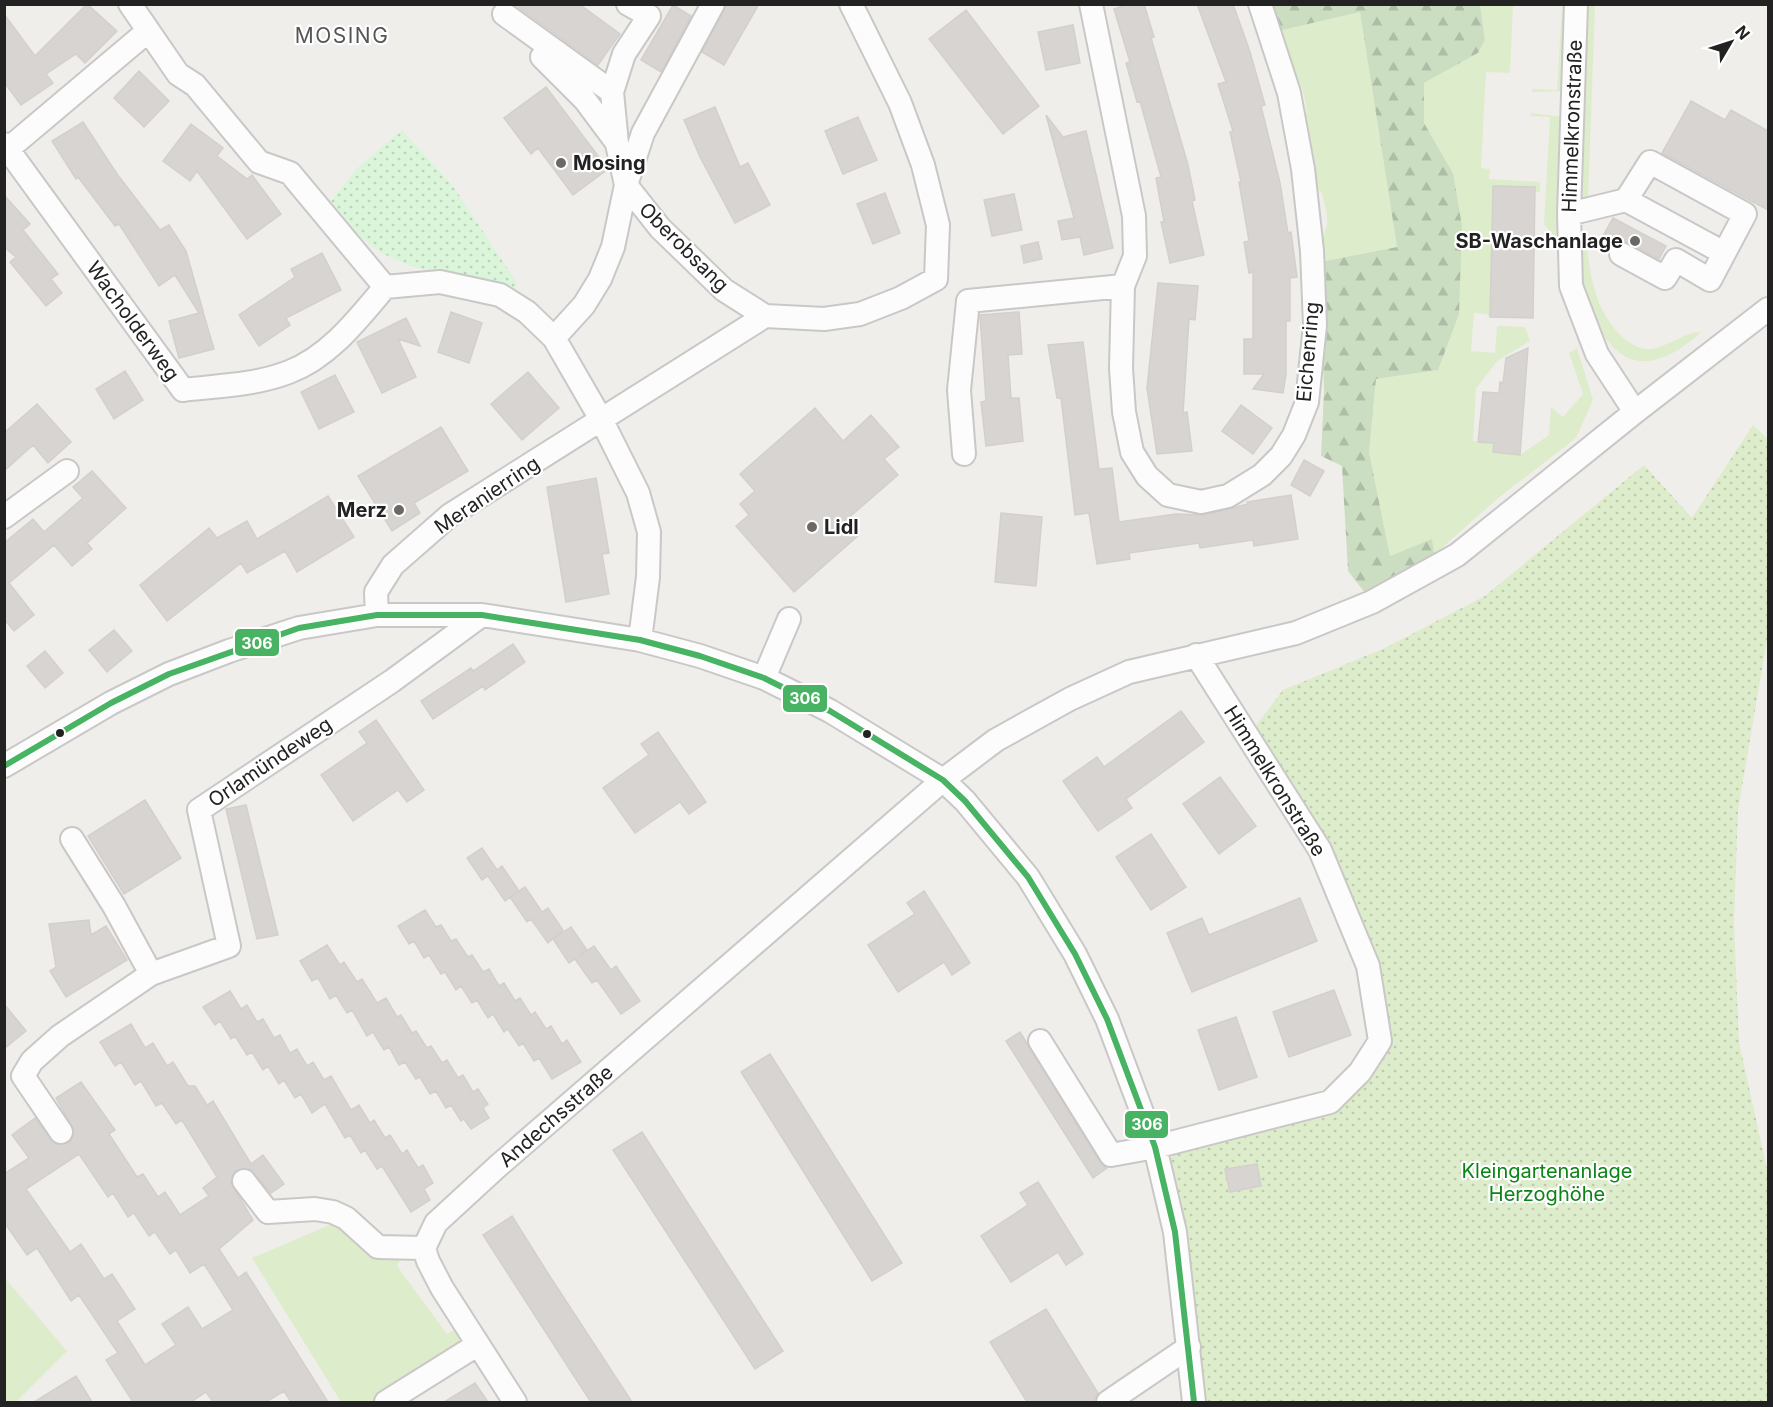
<svg xmlns="http://www.w3.org/2000/svg" width="1773" height="1407" font-family="Inter,sans-serif">
<defs>
<pattern id="forest-firs" width="22" height="20" patternUnits="userSpaceOnUse" patternTransform="scale(1.5)"><rect width="22" height="20" fill="#cbdec1"/><path d="M5 1l3.5 6h-7zM16 11l3.5 6h-7z" fill="#aebea6"/></pattern>
<pattern id="park-dots" width="8" height="8" patternUnits="userSpaceOnUse" patternTransform="scale(1.5)"><rect width="8" height="8" fill="#daf5da"/><path d="M2 2h.1M6 6h.1" fill="none" stroke="#bbd2bb" stroke-width="1.8" stroke-linecap="round"/></pattern>
<pattern id="garden-dots" width="8" height="8" patternUnits="userSpaceOnUse" patternTransform="scale(1.5)"><rect width="8" height="8" fill="#ddeccb"/><path d="M2 2h.1M6 6h.1" fill="none" stroke="#bdcaae" stroke-width="1.8" stroke-linecap="round"/></pattern>
</defs>
<rect width="100%" height="100%" fill="#f0eeeb"/>
<!-- grass -->
<path fill="#ddeccb" d="M 1480,5 L 1513,5 L 1510,73 L 1486,72 L 1481,168 L 1490,169 L 1489,179 L 1540,182 L 1540,192 L 1535,192 L 1535,187 L 1493,186 L 1490,317 L 1487,314 L 1474,313 L 1471,351 L 1495,353 L 1497,326 L 1525,327 L 1530,341 L 1497,361 L 1476,389 L 1473,441 L 1494,443 L 1493,452 L 1520,455 L 1549,435 L 1551,407 L 1563,417 L 1583,394 L 1569,353 L 1577,348 L 1593,400 L 1576,438 L 1497,499 L 1434,555 L 1432,540 L 1390,556 L 1369,452 L 1376,379 L 1438,370 L 1453,173 L 1424,123 L 1424,83 L 1478,53 L 1485,40 Z
M 1562,5 L 1568,5 L 1563,91 L 1532,92 L 1533,89 L 1557,90 Z
M 1588,5 L 1595,6 L 1588,203 L 1579,197 Z
M 1360,12 L 1397,247 L 1320,262 C 1319,241 1320,246 1326,228 C 1330,219 1324,203 1322,193 L 1312,186 L 1300,123 L 1307,112 C 1304,95 1303,81 1289,71 L 1278,31 Z
M 1531,113 L 1562,117 L 1556,239 L 1544,224 L 1550,117 L 1531,116 Z
M 1586,235 C 1589,271 1594,312 1624,338 C 1631,344 1642,351 1653,349 C 1670,345 1683,333 1701,332 C 1616,410 1583,315 1578,239 Z
M 346,1218 L 428,1261 L 400,1260 L 397,1266 L 447,1334 L 464,1324 L 477,1345 L 386,1402 L 341,1402 L 252,1258 Z
M 4,1277 L 67,1351 L 16,1402 L 5,1402 Z"/>
<!-- forest -->
<path fill="url(#forest-firs)" d="M 1270,5 L 1480,5 L 1485,40 L 1478,53 L 1424,83 L 1424,123 L 1453,173 L 1462,226 L 1459,314 L 1438,370 L 1376,379 L 1369,452 L 1390,556 L 1432,539 L 1436,567 L 1372,602 L 1348,571 L 1342,466 L 1321,456 L 1324,390 L 1320,262 L 1397,247 L 1360,12 L 1278,31 Z"/>
<!-- park -->
<path fill="url(#park-dots)" d="M 402,130 L 453,186 L 517,283 L 513,290 C 438,269 377,276 331,201 L 358,167 Z"/>
<!-- garden -->
<path fill="url(#garden-dots)" d="M 1753,425 L 1768,439 L 1768,634 L 1738,810 L 1734,922 L 1739,1042 L 1768,1174 L 1768,1402 L 1194,1402 L 1155,1148 L 1330,1102 L 1380,1041 L 1320,850 L 1247,737 L 1283,690 L 1385,648 L 1485,596 L 1644,465 L 1692,518 Z"/>
<!-- building -->
<path fill="#d7d4d2" stroke="#d3d0cc" stroke-width="1.5" fill-rule="evenodd" d="M 87,4 L 117,31 L 85,63 L 76,54 L 46,74 L 53,83 L 21,105 L 4,82 L 4,14 L 35,56 Z
M 514,4 L 579,4 L 620,34 L 598,65 Z
M 726,4 L 759,4 L 724,65 L 702,52 Z
M 1129,4 L 1144,4 L 1154,37 L 1151,38 L 1188,165 L 1195,200 L 1192,201 L 1204,255 L 1170,263 L 1161,222 L 1164,222 L 1156,178 L 1161,177 L 1140,101 L 1137,102 L 1126,63 L 1130,62 L 1114,9 Z
M 1197,4 L 1233,4 L 1250,52 L 1265,105 L 1261,106 L 1280,183 L 1288,233 L 1291,232 L 1297,277 L 1290,278 L 1290,321 L 1286,321 L 1286,374 L 1283,393 L 1253,389 L 1264,374 L 1244,374 L 1244,339 L 1253,339 L 1253,272 L 1249,273 L 1244,242 L 1249,241 L 1239,182 L 1241,182 L 1230,132 L 1233,131 L 1218,84 L 1226,82 Z
M 673,5 L 691,16 L 661,72 L 641,60 Z
M 966,10 L 1039,106 L 1003,134 L 929,39 Z
M 1073,25 L 1080,63 L 1046,70 L 1038,32 Z
M 139,71 L 169,101 L 144,127 L 114,98 Z
M 546,87 L 608,169 L 573,195 L 538,148 L 531,154 L 504,118 Z
M 1691,101 L 1725,120 L 1731,110 L 1768,131 L 1768,210 L 1662,153 Z
M 715,107 L 740,167 L 748,163 L 770,205 L 735,223 L 700,157 L 684,120 Z
M 1046,115 L 1063,137 L 1086,131 L 1113,248 L 1084,255 L 1080,237 L 1062,240 L 1058,221 L 1074,218 Z
M 858,117 L 877,160 L 843,174 L 825,131 Z
M 83,122 L 117,174 L 160,230 L 169,225 L 186,251 L 203,311 L 200,313 L 203,312 L 214,349 L 179,358 L 169,321 L 199,313 L 175,275 L 159,286 L 119,224 L 115,226 L 78,177 L 76,179 L 52,141 Z
M 191,124 L 223,148 L 217,156 L 247,179 L 252,175 L 281,214 L 247,239 L 197,171 L 190,181 L 163,161 Z
M 1493,186 L 1535,187 L 1533,318 L 1490,317 Z
M 885,193 L 900,233 L 873,244 L 857,204 Z
M 1014,194 L 1022,230 L 992,236 L 984,200 Z
M 4,195 L 30,224 L 23,230 L 58,274 L 51,279 L 62,293 L 46,306 L 10,262 L 16,257 L 4,247 Z
M 1613,218 L 1666,246 L 1659,259 L 1627,242 L 1614,242 L 1603,236 Z
M 1038,242 L 1042,259 L 1024,263 L 1021,246 Z
M 322,253 L 341,290 L 286,318 L 290,325 L 259,346 L 239,315 L 295,277 L 291,269 Z
M 1158,283 L 1198,286 L 1195,320 L 1189,319 L 1183,413 L 1187,412 L 1192,451 L 1157,454 L 1147,388 Z
M 451,312 L 482,323 L 469,363 L 438,352 Z
M 1019,312 L 1022,354 L 1008,355 L 1011,398 L 1019,398 L 1023,441 L 986,446 L 981,402 L 986,401 L 980,315 Z
M 406,318 L 420,346 L 398,339 L 416,377 L 382,393 L 357,342 Z
M 1083,342 L 1099,469 L 1112,468 L 1119,522 L 1176,514 L 1204,515 L 1248,504 L 1247,502 L 1291,495 L 1298,539 L 1254,546 L 1253,540 L 1200,548 L 1199,543 L 1129,553 L 1130,559 L 1097,564 L 1089,513 L 1075,515 L 1061,398 L 1057,398 L 1048,345 Z
M 1528,348 L 1520,455 L 1493,452 L 1494,443 L 1478,442 L 1483,392 L 1499,393 L 1500,382 L 1503,383 L 1506,358 Z
M 125,371 L 143,400 L 114,419 L 96,389 Z
M 528,372 L 559,408 L 522,440 L 491,404 Z
M 335,375 L 354,412 L 319,429 L 301,392 Z
M 37,404 L 71,442 L 48,463 L 33,445 L 4,471 L 4,433 Z
M 1241,405 L 1272,428 L 1253,454 L 1222,431 Z
M 815,408 L 843,441 L 871,415 L 899,447 L 884,459 L 898,475 L 846,520 L 859,535 L 794,592 L 736,526 L 749,515 L 740,504 L 755,491 L 740,474 Z
M 441,427 L 468,471 L 414,503 L 420,513 L 392,531 L 358,476 Z
M 1304,460 L 1324,471 L 1310,496 L 1291,485 Z
M 92,471 L 126,508 L 87,543 L 92,549 L 72,566 L 54,545 L 9,583 L 34,615 L 14,631 L 4,619 L 4,543 L 33,519 L 44,532 L 83,498 L 73,487 Z
M 596,478 L 609,553 L 602,554 L 609,594 L 566,602 L 547,487 Z
M 328,496 L 354,537 L 297,572 L 285,551 L 247,573 L 241,563 L 167,621 L 140,585 L 209,528 L 217,538 L 247,521 L 257,539 Z
M 1001,513 L 1042,517 L 1036,586 L 995,582 Z
M 114,630 L 132,651 L 107,672 L 89,650 Z
M 513,644 L 525,662 L 485,690 L 483,686 L 433,719 L 421,701 L 471,668 L 473,671 Z
M 45,651 L 63,673 L 45,688 L 27,666 Z
M 1181,711 L 1204,742 L 1126,799 L 1132,808 L 1098,831 L 1063,781 L 1097,757 L 1104,767 Z
M 376,720 L 424,790 L 407,802 L 398,790 L 353,821 L 321,775 L 367,743 L 359,732 Z
M 658,732 L 706,802 L 689,814 L 680,802 L 635,833 L 603,788 L 649,755 L 641,744 Z
M 1220,777 L 1256,826 L 1219,854 L 1183,804 Z
M 145,800 L 181,858 L 124,894 L 88,836 Z
M 246,805 L 278,935 L 257,939 L 226,809 Z
M 1151,834 L 1186,887 L 1151,910 L 1116,857 Z
M 482,848 L 497,870 L 502,866 L 519,891 L 505,901 L 488,876 L 482,880 L 467,858 Z
M 525,887 L 542,912 L 548,908 L 563,930 L 548,943 L 531,919 L 527,922 L 510,897 Z
M 924,891 L 970,963 L 952,975 L 944,962 L 898,992 L 868,945 L 915,914 L 907,903 Z
M 1300,898 L 1317,941 L 1192,992 L 1167,933 L 1202,918 L 1209,935 Z
M 425,910 L 436,927 L 441,925 L 451,941 L 456,939 L 468,957 L 472,955 L 483,972 L 489,969 L 499,986 L 504,983 L 515,1001 L 520,998 L 531,1015 L 535,1012 L 546,1029 L 551,1026 L 562,1044 L 567,1040 L 581,1062 L 552,1079 L 539,1058 L 534,1061 L 523,1043 L 519,1046 L 508,1029 L 504,1032 L 493,1014 L 488,1018 L 477,1000 L 472,1003 L 461,986 L 456,990 L 445,972 L 441,974 L 429,955 L 424,958 L 414,941 L 409,944 L 398,926 Z
M 89,920 L 91,935 L 106,926 L 127,960 L 66,997 L 50,971 L 56,967 L 49,924 Z
M 571,927 L 587,950 L 579,956 L 594,946 L 611,970 L 616,966 L 640,1001 L 621,1014 L 597,980 L 592,983 L 575,959 L 569,963 L 553,939 Z
M 327,945 L 340,965 L 344,962 L 357,982 L 362,979 L 377,1003 L 386,998 L 397,1017 L 401,1015 L 412,1033 L 416,1031 L 427,1048 L 431,1046 L 442,1063 L 447,1060 L 458,1078 L 463,1075 L 473,1092 L 478,1089 L 488,1104 L 483,1108 L 489,1118 L 471,1129 L 464,1119 L 461,1121 L 451,1105 L 446,1108 L 436,1091 L 430,1094 L 420,1077 L 416,1079 L 405,1062 L 399,1065 L 389,1047 L 384,1050 L 373,1032 L 367,1036 L 352,1010 L 347,1013 L 336,995 L 330,999 L 318,978 L 312,981 L 300,961 Z
M 1334,990 L 1351,1035 L 1289,1057 L 1273,1012 Z
M 230,991 L 241,1009 L 247,1005 L 257,1022 L 263,1019 L 274,1038 L 280,1035 L 290,1053 L 297,1049 L 307,1066 L 313,1062 L 324,1080 L 331,1076 L 351,1110 L 359,1105 L 370,1123 L 374,1120 L 385,1138 L 390,1135 L 402,1154 L 407,1150 L 418,1168 L 423,1165 L 433,1183 L 424,1189 L 430,1200 L 411,1212 L 382,1166 L 377,1169 L 365,1150 L 361,1153 L 350,1135 L 345,1138 L 325,1104 L 312,1113 L 301,1094 L 295,1098 L 284,1080 L 279,1084 L 268,1066 L 263,1070 L 252,1052 L 247,1055 L 235,1036 L 231,1039 L 220,1021 L 215,1025 L 203,1007 Z
M 4,1004 L 26,1031 L 4,1049 Z
M 1236,1017 L 1257,1077 L 1219,1090 L 1198,1030 Z
M 131,1024 L 145,1048 L 153,1043 L 167,1066 L 173,1062 L 188,1086 L 195,1086 L 207,1105 L 213,1101 L 251,1164 L 263,1155 L 284,1184 L 271,1193 L 250,1169 L 235,1171 L 231,1183 L 253,1220 L 219,1249 L 238,1278 L 246,1272 L 328,1402 L 291,1402 L 284,1391 L 266,1402 L 213,1402 L 206,1392 L 191,1402 L 133,1402 L 106,1360 L 118,1353 L 79,1295 L 71,1301 L 37,1248 L 27,1255 L 4,1222 L 4,1174 L 29,1158 L 12,1135 L 35,1118 L 55,1144 L 69,1143 L 74,1130 L 56,1098 L 81,1082 L 115,1130 L 109,1134 L 137,1177 L 143,1174 L 158,1197 L 165,1192 L 180,1215 L 209,1196 L 203,1188 L 217,1177 L 182,1120 L 176,1124 L 162,1103 L 156,1106 L 141,1081 L 135,1085 L 121,1062 L 115,1066 L 100,1042 ZM 79,1154 L 108,1197 L 113,1193 L 128,1217 L 134,1213 L 149,1236 L 155,1232 L 170,1254 L 176,1250 L 190,1273 L 204,1264 L 233,1310 L 202,1329 L 188,1307 L 162,1324 L 176,1345 L 145,1365 L 117,1321 L 135,1309 L 112,1274 L 104,1279 L 81,1244 L 70,1252 L 26,1189 Z
M 1020,1032 L 1100,1162 L 1107,1168 L 1093,1178 L 1006,1041 Z
M 770,1054 L 902,1263 L 872,1281 L 741,1072 Z
M 642,1132 L 783,1351 L 755,1369 L 613,1150 Z
M 1257,1164 L 1261,1186 L 1230,1192 L 1225,1169 Z
M 1038,1182 L 1083,1254 L 1066,1265 L 1058,1252 L 1011,1282 L 981,1236 L 1028,1205 L 1020,1193 Z
M 512,1216 L 549,1275 L 632,1402 L 591,1402 L 583,1390 L 483,1235 Z
M 1046,1309 L 1098,1393 L 1095,1402 L 1027,1402 L 990,1342 Z
M 76,1376 L 92,1402 L 34,1402 Z
M 475,1383 L 488,1402 L 444,1402 Z"/>
<g fill="none" stroke-linecap="round" stroke-linejoin="round">
<!-- minor casing -->
<g stroke="#c9c8c7" stroke-width="26">
<path id="minor" d="M 713,4 L 643,133 L 626,185 L 660,228 L 724,290 L 765,316 L 824,319 L 860,314 L 901,298 L 936,279 L 938,225 L 923,165 L 900,103 L 851,4
M 1091,4 L 1134,216 L 1135,256 L 1123,286 L 1121,368 L 1124,412 L 1132,452 L 1147,476 L 1168,495 L 1201,502 L 1228,496 L 1262,475 L 1281,456 L 1294,435 L 1307,402 L 1315,325 L 1312,251 L 1303,169 L 1289,93 L 1260,4
M 1576,4 L 1569,214 L 1571,286 L 1597,354 L 1635,412
M 504,14 L 612,92 L 617,144 L 626,185 L 613,247 L 600,279 L 584,305 L 554,338
M 542,57 L 585,100 L 617,143
M 612,92 L 624,54 L 649,16 L 628,4
M 4,144 L 183,390 C 217,386 256,385 289,372 C 329,357 358,319 385,287 L 290,173 L 259,162 L 195,85 L 178,74 L 130,4
M 8,149 L 148,31
M 1569,214 L 1626,200 L 1724,253
M 1621,254 L 1665,278 L 1676,260 L 1710,280 L 1745,214 L 1650,162 L 1626,200
M 385,287 L 440,282 L 500,295 L 527,312 L 554,338 L 602,421 L 638,493 L 649,532 L 648,577 L 640,640
M 968,301 L 1123,286
M 964,454 L 959,390 L 968,301
M 4,517 L 67,471
M 377,615 L 376,592 L 393,565 L 450,515 L 765,316
M 764,678 L 789,619
M 4,766 L 111,703 L 169,674 L 229,651 L 299,628 L 377,615 L 482,615 L 640,640 L 700,656 L 764,678 L 830,711 L 943,780 L 965,801 L 1028,877 L 1075,954 L 1107,1019 L 1155,1147 L 1175,1232 L 1194,1402
M 72,839 L 114,906 L 151,974
M 1040,1041 L 1111,1155 L 1155,1147 L 1330,1102 L 1360,1072 L 1380,1041 L 1368,966 L 1320,850 L 1196,655
M 61,1132 L 23,1076 L 32,1061 L 60,1036 L 151,974 L 229,946 L 199,810 L 392,681 L 482,615
M 244,1181 L 268,1212 L 315,1209 L 333,1212 L 346,1218 L 378,1247 L 424,1248
M 386,1402 L 477,1345
M 515,1402 L 442,1288 L 428,1261 L 424,1248 L 436,1223 L 498,1166 L 943,780 L 996,740 L 1070,699 L 1129,672 L 1296,633 L 1372,602 L 1457,555 L 1635,412 L 1768,309
M 1108,1402 L 1189,1347"/>
</g>
<!-- minor -->
<use href="#minor" stroke="#fdfcfc" stroke-width="22"/>
<!-- bus-1 casing -->
<g stroke="#fff" stroke-width="10">
<path id="bus-1" d="M 4,766 L 111,703 L 169,674 L 299,628 L 377,615 L 482,615 L 640,640 L 700,656 L 764,678 L 830,711 L 943,780 L 965,801 L 1028,877 L 1075,954 L 1107,1019 L 1155,1147 L 1175,1232 L 1194,1402"/>
</g>
<!-- bus-1 -->
<use href="#bus-1" stroke="#48b463" stroke-width="6"/>
</g>
<!-- markers -->
<g fill="#6a6968" stroke="#fff" stroke-width="2">
<circle cx="561" cy="163" r="6"/>
<circle cx="1635" cy="241" r="6"/>
<circle cx="399" cy="510" r="6"/>
<circle cx="812" cy="527" r="6"/>
</g>
<g fill="#222" stroke="#fff" stroke-width="2">
<circle cx="60" cy="733" r="5"/>
<circle cx="867" cy="734" r="5"/>
</g>
<g text-anchor="middle" stroke-width="4.5" stroke-linejoin="round" paint-order="stroke">
<!-- street labels -->
<g font-size="20" fill="#222" stroke="#fff">
<text transform="translate(1572 126) rotate(-88)" y="7">Himmelkronstraße</text>
<text transform="translate(684 247) rotate(45)" y="7">Oberobsang</text>
<text transform="translate(133 321) rotate(54)" y="7">Wacholderweg</text>
<text transform="translate(1308 352) rotate(-85)" y="7">Eichenring</text>
<text transform="translate(487 495) rotate(-34)" y="7">Meranierring</text>
<text transform="translate(270 762) rotate(-34)" y="7">Orlamündeweg</text>
<text transform="translate(1275 781) rotate(58)" y="7">Himmelkronstraße</text>
<text transform="translate(556 1116) rotate(-41)" y="7">Andechsstraße</text>
</g>
<!-- poi labels -->
<g font-size="20" font-weight="bold" fill="#222" stroke="#fff" text-anchor="start">
<text x="573" y="170">Mosing</text>
<text x="1623" y="248" text-anchor="end">SB-Waschanlage</text>
<text x="387" y="517" text-anchor="end">Merz</text>
<text x="824" y="534">Lidl</text>
</g>
<!-- park labels -->
<g font-size="20" fill="#0c8416" stroke="#fff">
<text x="1547" y="1178">Kleingartenanlage<tspan x="1547" dy="23">Herzoghöhe</tspan></text>
</g>
<!-- neighbourhood labels -->
<g font-size="21" letter-spacing="1.5" fill="#555" stroke="#fff">
<text x="342" y="43">MOSING</text>
</g>
</g>
<g stroke="#fff" stroke-width="2">
<rect x="234" y="628" width="46" height="29" rx="6" fill="#48b463"/>
<rect x="782" y="684" width="46" height="29" rx="6" fill="#48b463"/>
<rect x="1124" y="1110" width="45" height="29" rx="6" fill="#48b463"/>
</g>
<g font-size="16" text-anchor="middle" font-weight="bold" fill="#fff">
<text x="257" y="649">306</text>
<text x="805" y="704">306</text>
<text x="1147" y="1130">306</text>
</g>
<!-- border -->
<rect width="1773" height="1407" fill="none" stroke="#222222" stroke-width="12"/>
<!-- north arrow -->
<g transform="translate(1731 42) rotate(51)" stroke="#ffffff" stroke-width="4.5" paint-order="stroke">
<path d="M0-4.5L10 22L0 15L-10 22Z" fill="#222222"/>
<text y="-9" font-size="16" font-weight="bold" text-anchor="middle" fill="#222222">N</text>
</g>
</svg>
